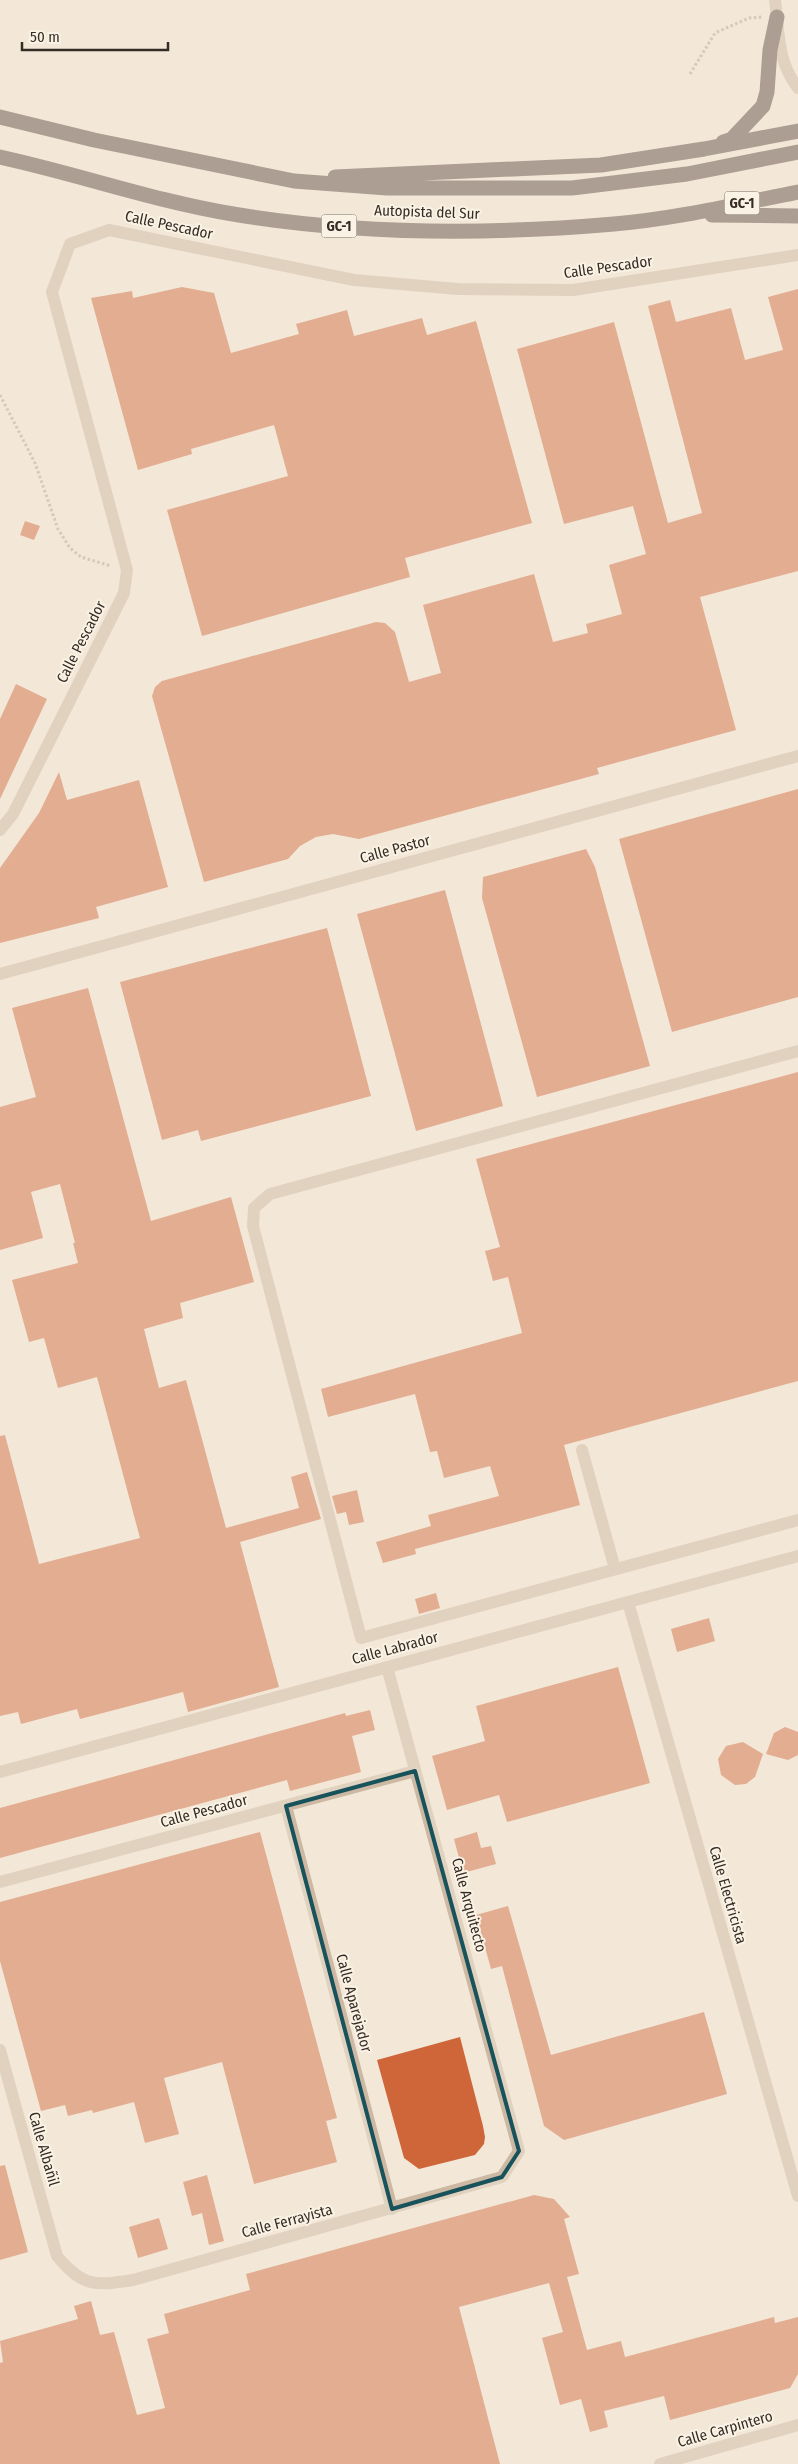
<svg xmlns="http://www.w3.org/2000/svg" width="798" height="2464" font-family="'Fira Sans Condensed',sans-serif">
<rect width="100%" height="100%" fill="#f3e8d8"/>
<!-- building -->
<path fill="#cf6639" d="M 182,287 L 214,293 L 231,353 L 299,334 L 296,324 L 347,310 L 354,336 L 422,318 L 427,335 L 476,321 L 532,523 L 405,558 L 410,577 L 202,636 L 167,510 L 288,476 L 274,425 L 191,449 L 192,454 L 138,470 L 91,298 L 132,291 L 133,298 Z
M 798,289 L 798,571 L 700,597 L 736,730 L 597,768 L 599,774 L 359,839 L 333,834 L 316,837 L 300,846 L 288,859 L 204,882 L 152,696 L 155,687 L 162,681 L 376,622 L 385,623 L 395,632 L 409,682 L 441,673 L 423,605 L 534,574 L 553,642 L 588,633 L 586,624 L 622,614 L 609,565 L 646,554 L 633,506 L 564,524 L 517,349 L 614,322 L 668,523 L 702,513 L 648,306 L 670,300 L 676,322 L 731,308 L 745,360 L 783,350 L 768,297 Z
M 25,521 L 40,526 L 34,540 L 20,535 Z
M 16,684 L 47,699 L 0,799 L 0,719 Z
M 59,772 L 67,800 L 139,780 L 168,887 L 96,907 L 99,918 L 0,943 L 0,868 L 39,813 Z
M 798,789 L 798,997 L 672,1032 L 619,839 Z
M 586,849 L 595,867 L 650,1066 L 537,1097 L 482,898 L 483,877 Z
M 445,890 L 503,1106 L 416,1131 L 357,914 Z
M 327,928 L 371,1096 L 201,1141 L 198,1130 L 162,1140 L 120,982 Z
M 88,988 L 151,1221 L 231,1197 L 254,1282 L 180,1303 L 183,1318 L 144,1329 L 159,1388 L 186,1380 L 226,1528 L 299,1508 L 291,1477 L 307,1472 L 321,1519 L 240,1542 L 279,1687 L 188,1712 L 183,1692 L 80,1719 L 77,1709 L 21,1724 L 18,1712 L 0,1716 L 0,1436 L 5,1435 L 39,1564 L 140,1538 L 97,1377 L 58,1388 L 44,1338 L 29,1342 L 12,1280 L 78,1263 L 73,1243 L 75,1243 L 60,1184 L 31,1192 L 43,1238 L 0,1250 L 0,1107 L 36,1097 L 12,1008 Z
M 798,1072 L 798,1381 L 564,1445 L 580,1505 L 415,1549 L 416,1554 L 383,1563 L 376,1542 L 431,1526 L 428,1515 L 499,1496 L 490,1466 L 444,1478 L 437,1451 L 430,1452 L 415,1394 L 328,1417 L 321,1389 L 522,1333 L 508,1277 L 493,1281 L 485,1251 L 500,1247 L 476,1159 Z
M 357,1490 L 364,1522 L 349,1525 L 346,1512 L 337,1514 L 332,1496 Z
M 436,1593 L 440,1608 L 419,1614 L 415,1599 Z
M 709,1618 L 715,1641 L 677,1652 L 671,1629 Z
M 618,1667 L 650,1783 L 507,1822 L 499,1795 L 447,1810 L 432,1756 L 485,1741 L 476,1706 Z
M 370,1710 L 375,1730 L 352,1736 L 361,1772 L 290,1791 L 287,1780 L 0,1858 L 0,1808 L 345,1713 L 346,1716 Z
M 785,1727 L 798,1732 L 798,1755 L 788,1760 L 766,1754 L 774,1733 Z
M 743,1742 L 763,1754 L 755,1777 L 746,1784 L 735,1785 L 721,1775 L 718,1759 L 726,1746 Z
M 260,1832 L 337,2118 L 326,2121 L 337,2162 L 254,2184 L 222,2062 L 164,2078 L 179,2134 L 145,2143 L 134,2102 L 93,2113 L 92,2110 L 68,2116 L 65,2105 L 41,2111 L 0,1961 L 0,1902 Z
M 477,1832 L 481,1848 L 491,1846 L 496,1864 L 463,1873 L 454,1839 Z
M 508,1906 L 551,2055 L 704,2012 L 727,2094 L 564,2140 L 544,2126 L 502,1966 L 491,1969 L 476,1915 Z
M 460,2037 L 483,2126 L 485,2137 L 484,2144 L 475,2155 L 419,2169 L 404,2158 L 377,2060 Z
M 5,2165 L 28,2252 L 0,2260 L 0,2166 Z
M 207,2175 L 224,2241 L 209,2245 L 202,2213 L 192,2216 L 183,2182 Z
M 534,2195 L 554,2199 L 570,2217 L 564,2219 L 579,2274 L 567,2277 L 587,2350 L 621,2341 L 625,2357 L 774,2317 L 775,2323 L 798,2317 L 798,2374 L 790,2388 L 670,2420 L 664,2396 L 604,2411 L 608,2427 L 590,2432 L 581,2399 L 560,2405 L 542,2338 L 563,2332 L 549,2283 L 459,2307 L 500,2464 L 0,2464 L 0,2363 L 3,2362 L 0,2341 L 78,2319 L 74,2306 L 91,2301 L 100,2335 L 114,2332 L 137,2415 L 165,2408 L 147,2339 L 169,2333 L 164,2314 L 250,2290 L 246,2274 Z
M 159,2218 L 168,2249 L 138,2258 L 129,2227 Z"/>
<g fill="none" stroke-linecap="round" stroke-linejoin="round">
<!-- path -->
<path stroke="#b8a28d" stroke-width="3" stroke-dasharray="2.5 2.5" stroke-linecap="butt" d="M 690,74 L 715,33 L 749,18 L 762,17
M 0,395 L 35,463 L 58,529 L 70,548 L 81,557 L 111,566"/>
<!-- minor -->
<path stroke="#ccb8a3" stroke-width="12" d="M 775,0 C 779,31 777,62 798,88
M 0,830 L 13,814 L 124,593 L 127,570 L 52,292 L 70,244 L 109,230 L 354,280 L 458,289 L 573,290 L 798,255
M 0,974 L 798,756
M 798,1051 L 270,1194 L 254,1208 L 253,1226 L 361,1638 L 798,1520
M 582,1450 L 615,1569
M 628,1602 L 798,2196
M 0,1772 L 798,1556
M 286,1806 L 392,2209
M 0,1882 L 415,1771
M 0,2050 L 57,2256 C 83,2287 95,2286 133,2280 L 502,2177 L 519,2151 L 387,1667
M 660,2464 L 798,2425"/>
<!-- highway -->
<path stroke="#58463c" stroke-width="15" d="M 0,117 L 94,140 L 294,181 L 387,188 L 572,188 L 687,174 L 798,152
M 723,142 L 732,139 L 763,106 L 767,92 L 770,50 L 777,17
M 0,157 C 78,174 154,201 233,214 C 359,235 487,235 614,224 C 676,219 737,204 798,192
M 335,177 L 601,165 L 704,149 L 798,131
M 712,215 L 798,216"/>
</g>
<!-- marked area -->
<path d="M0 0H798V2464H0ZM 415,1771 L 519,2151 L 502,2177 L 392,2209 L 286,1806 Z" fill="#f3e8d8" fill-opacity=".55" fill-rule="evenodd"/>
<path fill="none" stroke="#18525b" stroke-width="4" stroke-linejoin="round" d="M 415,1771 L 519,2151 L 502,2177 L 392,2209 L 286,1806 Z"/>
<g text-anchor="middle" stroke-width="4" stroke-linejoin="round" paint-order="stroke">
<!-- shield labels -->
<g fill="#faf2e4" stroke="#71675f" stroke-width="1">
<rect x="724.5" y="191.5" width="35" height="23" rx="4"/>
<rect x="321.5" y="214.5" width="35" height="23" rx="4"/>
</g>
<g font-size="14" font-weight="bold" fill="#362c26">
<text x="742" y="208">GC-1</text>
<text x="339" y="231">GC-1</text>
</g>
<!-- street labels -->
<g font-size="15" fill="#362c26" stroke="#faf2e4">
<text transform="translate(427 212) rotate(2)" y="5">Autopista del Sur</text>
<text transform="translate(169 225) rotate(12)" y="5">Calle Pescador</text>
<text transform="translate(608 267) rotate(-8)" y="5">Calle Pescador</text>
<text transform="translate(81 642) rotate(-63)" y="5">Calle Pescador</text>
<text transform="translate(395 849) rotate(-15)" y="5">Calle Pastor</text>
<text transform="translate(395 1648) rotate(-15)" y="5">Calle Labrador</text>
<text transform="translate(204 1811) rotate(-15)" y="5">Calle Pescador</text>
<text transform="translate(728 1895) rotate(74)" y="5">Calle Electricista</text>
<text transform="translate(469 1905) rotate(75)" y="5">Calle Arquitecto</text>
<text transform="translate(354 2003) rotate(75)" y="5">Calle Aparejador</text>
<text transform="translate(44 2149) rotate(74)" y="5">Calle Albañil</text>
<text transform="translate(287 2221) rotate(-15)" y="5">Calle Ferrayista</text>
<text transform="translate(725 2429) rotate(-16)" y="5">Calle Carpintero</text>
</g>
</g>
<!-- scale -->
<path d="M22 42v8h146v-8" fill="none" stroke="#362c26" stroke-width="2.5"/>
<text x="30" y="42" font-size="15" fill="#362c26" stroke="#faf2e4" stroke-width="4" paint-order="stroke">50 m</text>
</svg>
